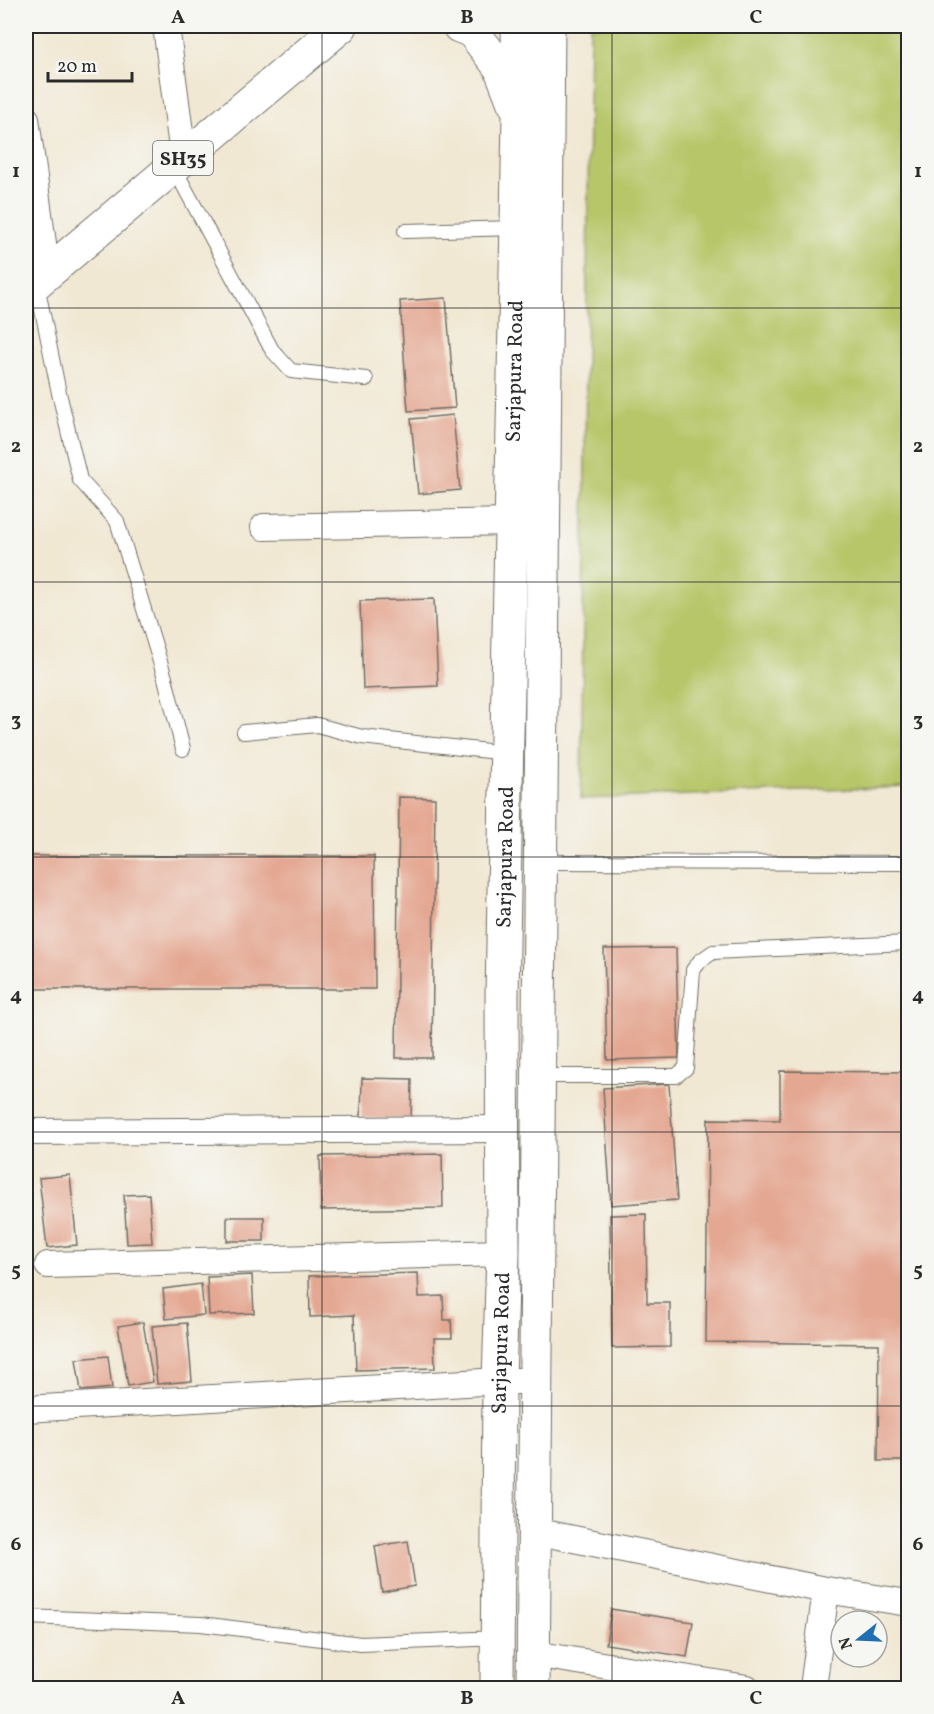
<svg xmlns="http://www.w3.org/2000/svg" width="934" height="1714" font-family="Vollkorn,serif">
<rect width="100%" height="100%" fill="#f6f6f2"/>
<filter id="ink" filterUnits="userSpaceOnUse"><feTurbulence type="fractalNoise" baseFrequency=".0167" numOctaves="2"/><feDisplacementMap in="SourceGraphic" scale="12" xChannelSelector="R" yChannelSelector="G"/><feConvolveMatrix kernelMatrix="1 2 1 2 8 2 1 2 1" color-interpolation-filters="sRGB"/></filter>
<filter id="wash" filterUnits="userSpaceOnUse"><feTurbulence type="fractalNoise" baseFrequency=".008" numOctaves="4" result="noise"/><feDisplacementMap in="SourceGraphic" scale="24" xChannelSelector="R" yChannelSelector="G"/><feGaussianBlur stdDeviation="1.35" result="paint"/><feColorMatrix in="noise" values="0 0 0 0 0 0 0 0 0 0 0 0 0 0 0 0 0 1.4 0 .05"/><feComposite in="paint" operator="in"/></filter>
<g filter="url(#wash)">
<rect width="100%" height="100%" fill="#f1e8d3"/>
<!-- green -->
<path fill="#b7c669" stroke="#71784a" stroke-width="1.5" d="M 590,26 L 908,26 L 908,787 L 581,799 Z"/>
<g id="blocks">
<!-- building -->
<path fill="#e4a792" d="M 446,298 L 455,408 L 408,411 L 400,301 Z
M 453,415 L 460,490 L 418,494 L 411,419 Z
M 434,599 L 438,686 L 363,689 L 360,601 Z
M 399,797 L 435,798 L 432,1058 L 396,1058 Z
M 26,856 L 374,856 L 375,989 L 27,989 Z
M 676,948 L 679,1058 L 607,1060 L 604,949 Z
M 780,1071 L 908,1072 L 908,1461 L 878,1461 L 879,1344 L 706,1342 L 708,1119 L 780,1120 Z
M 362,1078 L 412,1079 L 411,1120 L 361,1118 Z
M 669,1084 L 677,1200 L 611,1205 L 603,1088 Z
M 442,1154 L 443,1208 L 321,1210 L 320,1156 Z
M 70,1175 L 77,1245 L 47,1248 L 39,1178 Z
M 149,1194 L 152,1243 L 127,1244 L 124,1195 Z
M 646,1214 L 647,1303 L 670,1303 L 670,1347 L 612,1348 L 610,1215 Z
M 227,1217 L 264,1217 L 264,1241 L 227,1241 Z
M 418,1273 L 419,1297 L 443,1296 L 444,1320 L 451,1320 L 452,1338 L 434,1338 L 435,1368 L 356,1370 L 354,1315 L 310,1317 L 309,1276 Z
M 252,1275 L 254,1313 L 209,1315 L 207,1277 Z
M 201,1284 L 204,1315 L 166,1319 L 163,1289 Z
M 143,1322 L 153,1382 L 128,1386 L 118,1326 Z
M 187,1323 L 192,1381 L 157,1384 L 152,1326 Z
M 108,1356 L 112,1388 L 81,1391 L 76,1359 Z
M 408,1541 L 415,1586 L 382,1592 L 375,1546 Z
M 611,1609 L 693,1622 L 687,1657 L 606,1644 Z"/>
</g>
</g>
<g filter="url(#ink)">
<use href="#blocks" fill-opacity="0" stroke="#706d66" stroke-width="1.5"/>
<g fill="none" stroke-linecap="round" stroke-linejoin="round">
<!-- service casing -->
<g stroke="#706d66" stroke-width="16">
<path id="service" d="M 173,166 L 272,350 L 291,371 L 366,379
M 405,231 L 517,228
M 37,285 L 59,393 L 80,480 L 117,521 L 165,678 L 183,749
M 244,732 L 317,725 L 362,737 L 506,753
M 540,862 L 908,863
M 538,1076 L 676,1076 L 686,1068 L 693,970 L 700,961 L 713,952 L 908,943
M 26,1617 L 201,1624 L 361,1644 L 498,1638"/>
</g>
<!-- minor casing -->
<g stroke="#706d66" stroke-width="28">
<path id="minor" d="M 166,26 L 181,140
M 26,119 L 45,258 L 44,275
M 264,527 L 511,522
M 26,1132 L 502,1129
M 48,1265 L 503,1253
M 26,1409 L 499,1381 L 535,1381
M 534,1531 L 826,1590 L 908,1603
M 533,1654 L 747,1688
M 813,1688 L 826,1590"/>
</g>
<!-- primary casing -->
<g stroke="#706d66" stroke-width="35">
<g id="primary">
<path d="M 459,26 L 472,31 L 500,67 L 514,103"/>
<path d="M 26,291 L 341,26"/>
<path id="s1" d="M 497,1688 L 499,1381 L 503,1253 L 502,997 L 519,116 L 518,26"/>
<path d="M 533,1688 L 548,26"/>
</g>
</g>
<!-- service -->
<use href="#service" stroke="#fff" stroke-width="14"/>
<!-- minor -->
<use href="#minor" stroke="#fff" stroke-width="26"/>
<!-- primary -->
<use href="#primary" stroke="#fff" stroke-width="33"/>
</g>
</g>
<!-- grid -->
<path fill="none" stroke="#2b2b2b" stroke-width="1.5" stroke-opacity="0.55" d="M 322,26 L 322,1688M 612,26 L 612,1688M 26,308 L 908,308M 26,582 L 908,582M 26,857 L 908,857M 26,1132 L 908,1132M 26,1406 L 908,1406"/>
<g text-anchor="middle" stroke-width="6" stroke-linejoin="round" paint-order="stroke">
<!-- shield labels -->
<rect fill="#f6f6f2" stroke="#686867" stroke-width="1.5" x="153" y="141" width="60" height="34" rx="4.5"/>
<g font-size="20" font-weight="bold" fill="#2b2b2b">
<text x="183" y="165">SH35</text>
</g>
<!-- street labels -->
<g font-size="21" fill="#2b2b2b" stroke="#f6f6f2">
<text dy="7" stroke="none"><textPath href="#s1" startOffset="1317">Sarjapura Road</textPath></text>
<text dy="7" stroke="none"><textPath href="#s1" startOffset="831">Sarjapura Road</textPath></text>
<text dy="7" stroke="none"><textPath href="#s1" startOffset="345">Sarjapura Road</textPath></text>
</g>
</g>
<!-- margin -->
<rect width="934" height="1714" fill="none" stroke="#f6f6f2" stroke-width="66"/>
<!-- north arrow -->
<g transform="translate(859 1639) rotate(252)"><circle r="28" fill="#f6f6f2" stroke="#a5a5a2" stroke-width="1.5"/>
<path d="M0-4.5L10 22L0 15L-10 22Z" fill="#1f6fb2"/>
<text y="-9" font-size="16" font-weight="bold" text-anchor="middle" fill="#2b2b2b">N</text>
</g>
<!-- scale -->
<path d="M48 72v9h84v-9" fill="none" stroke="#2b2b2b" stroke-width="3"/>
<text x="57" y="72" font-size="18" fill="#2b2b2b" stroke="#f6f6f2" stroke-width="4.5" paint-order="stroke">20 m</text>
<rect x="33" y="33" width="868" height="1648" fill="none" stroke="#2b2b2b" stroke-width="2"/>
<g font-size="20" text-anchor="middle" font-weight="bold" fill="#2b2b2b">
<text x="178" y="23">A</text>
<text x="467" y="23">B</text>
<text x="756" y="23">C</text>
<text x="16" y="177">1</text>
<text x="918" y="177">1</text>
<text x="16" y="452">2</text>
<text x="918" y="452">2</text>
<text x="16" y="726">3</text>
<text x="918" y="726">3</text>
<text x="16" y="1001">4</text>
<text x="918" y="1001">4</text>
<text x="16" y="1276">5</text>
<text x="918" y="1276">5</text>
<text x="16" y="1550">6</text>
<text x="918" y="1550">6</text>
<text x="178" y="1704">A</text>
<text x="467" y="1704">B</text>
<text x="756" y="1704">C</text>
</g>
</svg>
